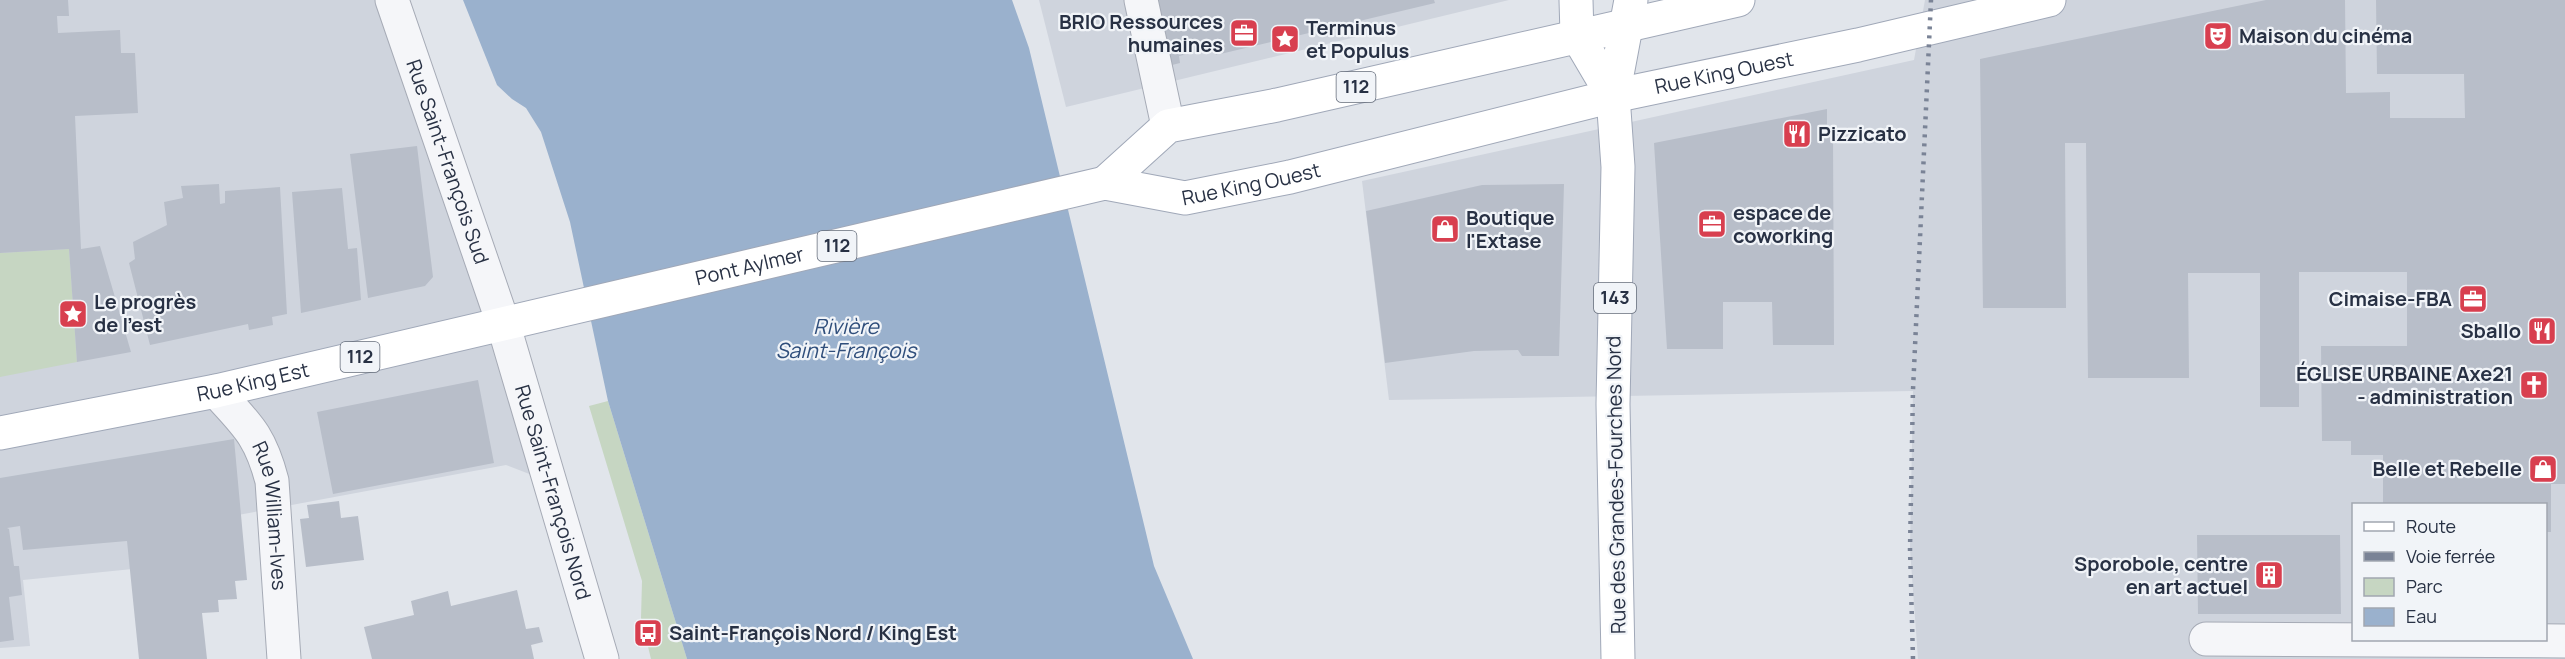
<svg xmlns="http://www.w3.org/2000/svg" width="2565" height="659" font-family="Manrope,sans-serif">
<rect width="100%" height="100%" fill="#e1e5eb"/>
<!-- built -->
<path fill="#cfd4dd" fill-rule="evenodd" d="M 0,0 L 392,0 L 550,482 L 506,465 L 238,515 L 242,558 L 23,580 L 30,646 L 0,648 Z
M 1039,0 L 1509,0 L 1066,107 Z
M 1925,0 L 2565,0 L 2565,659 L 1918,659 L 1910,549 L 1913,391 L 1389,400 L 1362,181 L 1914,60 ZM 2354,504 L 2546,504 L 2546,640 L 2354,640 Z"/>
<!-- green -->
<path fill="#c6d6c2" d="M 69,249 L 77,362 L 0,377 L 0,253 Z
M 608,401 L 687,659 L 651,659 L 641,618 L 642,581 L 589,406 Z"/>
<!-- water -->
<path fill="#9ab1cd" d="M 463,0 L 1012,0 L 1029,48 L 1154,566 L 1193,659 L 687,659 L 608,401 L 570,222 L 541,132 L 526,108 L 512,99 L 497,85 Z"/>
<!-- building -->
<path fill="#b8bec9" d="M 0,0 L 68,0 L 69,16 L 57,16 L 58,33 L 120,30 L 121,53 L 135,53 L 138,113 L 75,116 L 81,249 L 100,246 L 131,352 L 77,362 L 69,249 L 0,253 Z
M 1157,0 L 1434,0 L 1435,3 L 1216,55 L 1214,48 L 1179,56 L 1180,63 L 1172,65 Z
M 2266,0 L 2345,0 L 2346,93 L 2390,92 L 2390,118 L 2465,118 L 2464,74 L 2377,74 L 2376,0 L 2565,0 L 2565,484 L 2551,484 L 2551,532 L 2546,532 L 2546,504 L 2383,504 L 2383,455 L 2351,455 L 2351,441 L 2322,441 L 2321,346 L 2407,346 L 2407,272 L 2299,272 L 2299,407 L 2260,407 L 2260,273 L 2188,273 L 2189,378 L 2088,378 L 2086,143 L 2065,143 L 2066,308 L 1983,308 L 1980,59 Z
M 1827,109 L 1827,137 L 1833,137 L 1834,345 L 1773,345 L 1772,302 L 1723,302 L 1723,349 L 1667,349 L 1654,143 Z
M 417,146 L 433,277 L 425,286 L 368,298 L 350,154 Z
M 219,184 L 220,204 L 225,203 L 225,191 L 280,187 L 287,314 L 272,317 L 273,325 L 249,330 L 248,324 L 150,345 L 129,263 L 135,259 L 133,242 L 167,225 L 164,202 L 183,198 L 181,186 Z
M 1564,184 L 1559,356 L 1522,356 L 1518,350 L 1474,351 L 1385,363 L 1366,211 L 1482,185 Z
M 342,188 L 348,249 L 357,248 L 361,300 L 301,313 L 292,192 Z
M 478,380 L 494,463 L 333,494 L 317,412 Z
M 234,439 L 247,580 L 235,581 L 237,599 L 218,600 L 219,612 L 202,613 L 207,659 L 139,659 L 127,541 L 23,550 L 20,526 L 7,528 L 9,529 L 14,566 L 19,566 L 22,595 L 9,597 L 14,640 L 0,642 L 0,478 Z
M 339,501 L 341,518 L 358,516 L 364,560 L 306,567 L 300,519 L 309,518 L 307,505 Z
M 2197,535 L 2340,535 L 2341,614 L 2198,614 Z
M 517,590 L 526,629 L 539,627 L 543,642 L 531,645 L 534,659 L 372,659 L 364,627 L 414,615 L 411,601 L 448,591 L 451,606 Z"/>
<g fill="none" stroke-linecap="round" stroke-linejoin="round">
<!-- minor casing -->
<g stroke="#a6abb6" stroke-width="35">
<g id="minor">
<path id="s1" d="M 392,0 L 503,323 L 602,659"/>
<path d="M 1141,0 L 1168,126"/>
<path id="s2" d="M 216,391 C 247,425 260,435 272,481 L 284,659"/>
<path d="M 2206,639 L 2565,641"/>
</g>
</g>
<!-- major casing -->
<g stroke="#a0a8b8" stroke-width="35">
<g id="major">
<path d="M 1576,0 L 1577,35 L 1613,96"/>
<path d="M 1105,183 L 1168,126 L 1277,105 L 1738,0"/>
<path id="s3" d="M 0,433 L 216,391 L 1105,183 L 1185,198 L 1290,177 L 1613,96 L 1858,45 L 2049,0"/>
<path d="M 1618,659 L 1613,404 L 1618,167 L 1613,96 L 1631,0"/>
</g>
</g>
<!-- minor -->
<use href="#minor" stroke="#f5f6f9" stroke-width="33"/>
<!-- major -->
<use href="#major" stroke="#fff" stroke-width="33"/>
<!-- rail -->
<path stroke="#7a8396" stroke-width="4.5" stroke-dasharray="3 6" stroke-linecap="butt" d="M 1913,659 L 1910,549 L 1913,390 L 1931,0"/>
</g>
<!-- icons -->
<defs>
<g id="office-square" transform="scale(1.5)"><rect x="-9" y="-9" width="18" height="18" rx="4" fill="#d83f4f" stroke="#f1f4f8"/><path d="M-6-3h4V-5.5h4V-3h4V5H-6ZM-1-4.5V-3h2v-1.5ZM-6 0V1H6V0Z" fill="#fff"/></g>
<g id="theatre-square" transform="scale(1.5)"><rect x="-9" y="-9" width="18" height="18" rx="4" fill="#d83f4f" stroke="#f1f4f8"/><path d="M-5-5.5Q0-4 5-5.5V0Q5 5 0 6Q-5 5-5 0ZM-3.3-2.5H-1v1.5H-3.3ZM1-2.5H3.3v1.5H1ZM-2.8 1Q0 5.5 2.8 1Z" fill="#fff"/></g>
<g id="sight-square" transform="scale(1.5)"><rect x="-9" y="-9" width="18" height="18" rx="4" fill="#d83f4f" stroke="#f1f4f8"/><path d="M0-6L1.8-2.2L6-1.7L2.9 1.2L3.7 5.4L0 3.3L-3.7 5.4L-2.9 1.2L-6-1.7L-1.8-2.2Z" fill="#fff"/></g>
<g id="restaurant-square" transform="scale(1.5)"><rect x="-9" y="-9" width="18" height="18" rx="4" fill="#d83f4f" stroke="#f1f4f8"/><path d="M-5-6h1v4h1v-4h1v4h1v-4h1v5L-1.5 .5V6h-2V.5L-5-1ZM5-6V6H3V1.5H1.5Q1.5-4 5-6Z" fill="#fff"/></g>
<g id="shop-square" transform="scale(1.5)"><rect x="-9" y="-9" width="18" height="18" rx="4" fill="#d83f4f" stroke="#f1f4f8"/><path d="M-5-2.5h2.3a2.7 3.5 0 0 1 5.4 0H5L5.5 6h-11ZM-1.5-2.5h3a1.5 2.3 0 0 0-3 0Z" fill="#fff"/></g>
<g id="church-square" transform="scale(1.5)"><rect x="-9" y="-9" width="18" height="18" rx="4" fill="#d83f4f" stroke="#f1f4f8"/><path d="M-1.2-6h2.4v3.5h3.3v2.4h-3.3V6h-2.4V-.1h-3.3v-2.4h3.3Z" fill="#fff"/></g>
<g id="building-square" transform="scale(1.5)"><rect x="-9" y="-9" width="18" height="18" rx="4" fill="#d83f4f" stroke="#f1f4f8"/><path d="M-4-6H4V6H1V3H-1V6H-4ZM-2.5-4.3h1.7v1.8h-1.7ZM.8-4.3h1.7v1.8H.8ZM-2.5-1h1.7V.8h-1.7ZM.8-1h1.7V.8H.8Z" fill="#fff"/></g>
<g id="bus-square" transform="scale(1.5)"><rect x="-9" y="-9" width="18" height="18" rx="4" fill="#d83f4f" stroke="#f1f4f8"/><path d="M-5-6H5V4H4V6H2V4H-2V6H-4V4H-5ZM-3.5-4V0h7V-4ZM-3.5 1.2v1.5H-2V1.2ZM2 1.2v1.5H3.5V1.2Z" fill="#fff"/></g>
</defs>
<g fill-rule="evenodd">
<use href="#office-square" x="1244" y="33"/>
<use href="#theatre-square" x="2218" y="36"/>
<use href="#sight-square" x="1285" y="39"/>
<use href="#restaurant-square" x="1797" y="134"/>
<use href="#office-square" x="1712" y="224"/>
<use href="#shop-square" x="1445" y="229"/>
<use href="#office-square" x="2473" y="299"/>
<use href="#sight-square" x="73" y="314"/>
<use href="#restaurant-square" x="2542" y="331"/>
<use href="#church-square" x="2534" y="385"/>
<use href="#shop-square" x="2543" y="469"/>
<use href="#building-square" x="2269" y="575"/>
<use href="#bus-square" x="648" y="633"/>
</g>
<g text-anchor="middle" stroke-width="4.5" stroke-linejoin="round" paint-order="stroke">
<!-- shield labels -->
<g fill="#f1f4f8" stroke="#646c7a" stroke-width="1.5">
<rect x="1336.5" y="72" width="39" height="30" rx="4.5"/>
<rect x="817.5" y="231" width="39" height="30" rx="4.5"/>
<rect x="1594" y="283" width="42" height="30" rx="4.5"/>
<rect x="340.5" y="342" width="39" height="30" rx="4.5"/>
</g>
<g font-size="18" font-weight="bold" fill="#283144">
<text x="1356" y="93">112</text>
<text x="837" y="252">112</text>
<text x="1615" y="304">143</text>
<text x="360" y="363">112</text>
</g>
<!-- poi labels -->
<g font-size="20" font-weight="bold" fill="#283144" stroke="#f1f4f8" text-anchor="start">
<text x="1223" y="29" text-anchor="end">BRIO Ressources<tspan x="1223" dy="23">humaines</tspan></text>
<text x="1306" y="35">Terminus<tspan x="1306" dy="23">et Populus</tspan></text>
<text x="2239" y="43">Maison du cinéma</text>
<text x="1818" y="141">Pizzicato</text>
<text x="1733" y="220">espace de<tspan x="1733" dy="23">coworking</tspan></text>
<text x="1466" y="225">Boutique<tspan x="1466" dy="23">l'Extase</tspan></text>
<text x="2452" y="306" text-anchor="end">Cimaise-FBA</text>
<text x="94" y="309">Le progrès<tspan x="94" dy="23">de l'est</tspan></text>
<text x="2521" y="338" text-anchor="end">Sballo</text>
<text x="2513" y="381" text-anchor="end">ÉGLISE URBAINE Axe21<tspan x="2513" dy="23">- administration</tspan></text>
<text x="2522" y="476" text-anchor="end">Belle et Rebelle</text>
<text x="2248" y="571" text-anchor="end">Sporobole, centre<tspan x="2248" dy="23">en art actuel</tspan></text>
<text x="669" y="640">Saint-François Nord / King Est</text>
</g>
<!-- street labels -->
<g font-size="20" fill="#283144" stroke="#f1f4f8">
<text dy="7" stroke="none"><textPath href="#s3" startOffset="1768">Rue King Ouest</textPath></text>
<text dy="7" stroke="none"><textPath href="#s1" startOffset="171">Rue Saint-François Sud</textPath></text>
<text dy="7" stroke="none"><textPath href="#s3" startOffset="1282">Rue King Ouest</textPath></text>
<text dy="7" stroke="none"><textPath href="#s3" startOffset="768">Pont Aylmer</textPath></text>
<text dy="7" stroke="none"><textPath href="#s3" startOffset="258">Rue King Est</textPath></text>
<text transform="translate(1616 485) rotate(-91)" y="7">Rue des Grandes-Fourches Nord</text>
<text dy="7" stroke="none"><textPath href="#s1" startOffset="518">Rue Saint-François Nord</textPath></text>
<text dy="7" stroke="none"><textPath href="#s2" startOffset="142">Rue William-Ives</textPath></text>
</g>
<!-- water labels -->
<g font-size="21" font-style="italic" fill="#2f4e7b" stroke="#f1f4f8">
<text x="846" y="334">Rivière<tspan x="846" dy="24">Saint-François</tspan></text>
</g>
</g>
<!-- legend -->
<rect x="2352" y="503" width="195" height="138" fill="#f1f4f8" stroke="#a1a6b0" stroke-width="1.5"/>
<rect x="2364" y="522" width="30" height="9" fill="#ffffff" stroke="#a1a6b0" stroke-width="1.5"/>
<text x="2406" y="533" font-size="18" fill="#283144">Route</text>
<rect x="2364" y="552" width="30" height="9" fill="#7a8396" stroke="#a1a6b0" stroke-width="1.5"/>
<text x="2406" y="563" font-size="18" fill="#283144">Voie ferrée</text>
<rect x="2364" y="578" width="30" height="18" fill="#c6d6c2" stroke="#a1a6b0" stroke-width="1.5"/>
<text x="2406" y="593" font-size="18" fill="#283144">Parc</text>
<rect x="2364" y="608" width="30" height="18" fill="#9ab1cd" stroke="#a1a6b0" stroke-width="1.5"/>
<text x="2406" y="623" font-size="18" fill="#283144">Eau</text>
</svg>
